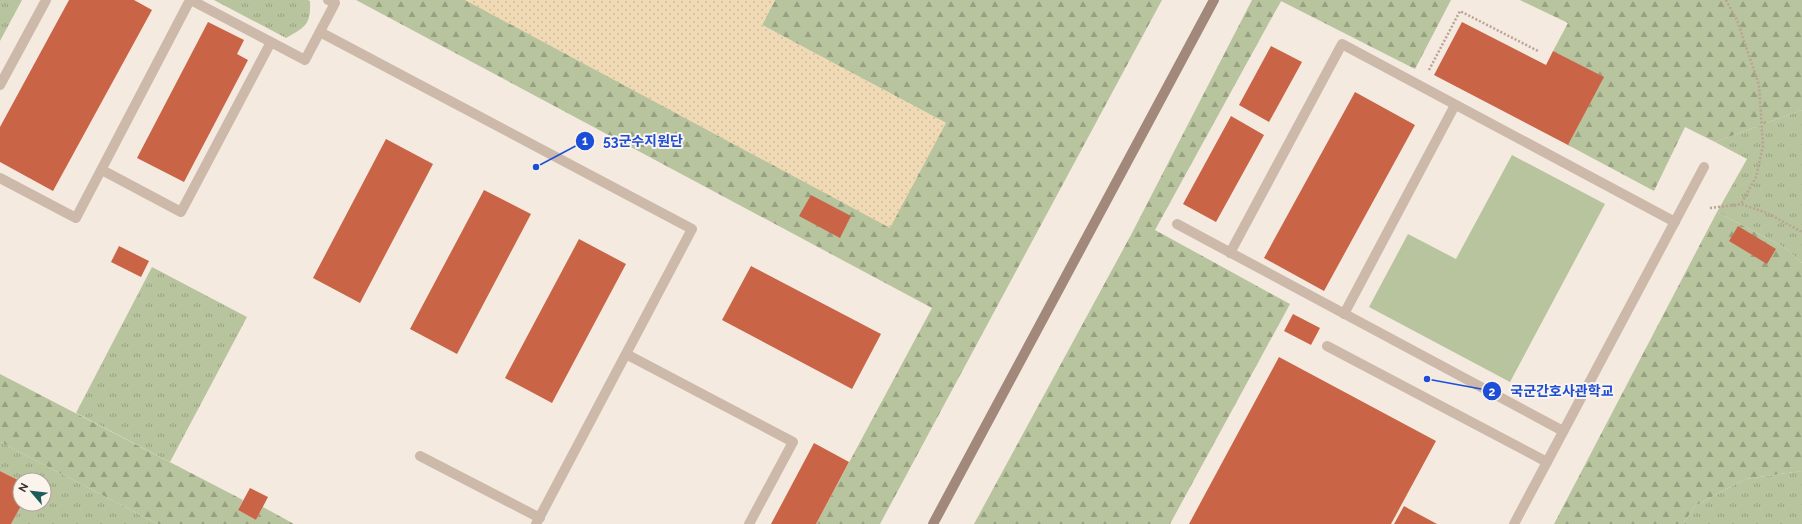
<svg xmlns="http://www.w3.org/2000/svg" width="1802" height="524" font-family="Raleway,'Noto Sans KR',sans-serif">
<defs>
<pattern id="grass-tufts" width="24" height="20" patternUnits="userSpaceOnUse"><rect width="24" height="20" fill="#b8c49e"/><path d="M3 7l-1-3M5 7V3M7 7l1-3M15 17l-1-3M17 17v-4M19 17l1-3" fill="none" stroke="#97a081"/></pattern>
<pattern id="forest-firs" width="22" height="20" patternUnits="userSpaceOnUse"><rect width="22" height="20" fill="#b8c49e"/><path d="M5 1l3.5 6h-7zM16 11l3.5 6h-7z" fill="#97a081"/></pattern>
<pattern id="sand-dots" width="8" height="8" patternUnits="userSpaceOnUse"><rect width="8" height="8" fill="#f0dab5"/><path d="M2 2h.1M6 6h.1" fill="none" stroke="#cfbb9c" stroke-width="1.8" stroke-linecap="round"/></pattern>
</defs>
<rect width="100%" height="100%" fill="#f4eadf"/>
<!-- grass -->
<path fill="url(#grass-tufts)" d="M 0,0 L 22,0 L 0,41 Z
M 214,0 L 308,0 L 310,1 C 311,25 305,27 286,38 Z
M 1802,110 L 1802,263 L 1785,248 L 1717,212 L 1747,159 L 1715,142 Z
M 152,267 L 247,317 L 170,462 L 76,413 Z
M 0,442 L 158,524 L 11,524 L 22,504 L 44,504 L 44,480 L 20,481 L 0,471 Z
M 1802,471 L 1802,524 L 1683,524 L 1695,506 L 1745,479 Z"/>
<!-- forest -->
<path fill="url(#forest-firs)" d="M 356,0 L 466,0 L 946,123 L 762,25 L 775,0 L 1162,0 L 880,524 L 816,524 L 932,308 Z
M 1252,0 L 1451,0 L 1415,69 L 1281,1 L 1155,230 L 1290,304 L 1170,524 L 974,524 L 1132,233 Z
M 1520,0 L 1802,0 L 1802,110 L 1715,142 L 1685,127 L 1654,191 L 1568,145 L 1603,77 L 1553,51 L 1568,23 Z
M 1717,212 L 1785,248 L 1802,263 L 1802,471 L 1745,479 L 1695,506 L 1683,524 L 1554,524 Z
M 0,374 L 243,500 L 238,510 L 256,520 L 263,507 L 294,524 L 158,524 L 0,442 Z"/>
<!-- sand -->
<path fill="url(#sand-dots)" d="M 465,0 L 775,0 L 762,25 L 946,123 L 890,228 Z"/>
<!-- green -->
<path fill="#b8c49e" d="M 1512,155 L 1605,204 L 1510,382 L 1369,307 L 1408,234 L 1456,259 Z"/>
<!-- building -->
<path fill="#ca6447" d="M 69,0 L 134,0 L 152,10 L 53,191 L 0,162 L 0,127 Z
M 208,22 L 244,40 L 237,54 L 248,60 L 184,182 L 137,158 Z
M 1462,22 L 1546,65 L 1553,51 L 1604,77 L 1568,145 L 1434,75 Z
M 1271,46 L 1302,62 L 1269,122 L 1239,105 Z
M 1355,92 L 1415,125 L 1324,291 L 1264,258 Z
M 1231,116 L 1264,135 L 1216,222 L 1183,204 Z
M 386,139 L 433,164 L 360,303 L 313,278 Z
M 484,190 L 531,214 L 457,354 L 410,329 Z
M 811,195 L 851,216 L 840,238 L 799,216 Z
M 1738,226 L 1776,249 L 1767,264 L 1729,241 Z
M 579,239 L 626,264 L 552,403 L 505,378 Z
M 119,246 L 149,261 L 141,277 L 111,262 Z
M 751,266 L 881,334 L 852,389 L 722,320 Z
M 1293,314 L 1320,328 L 1311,345 L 1284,331 Z
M 1279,357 L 1436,441 L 1391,524 L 1189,524 Z
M 814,443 L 849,462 L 816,524 L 771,524 Z
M 0,471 L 20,481 L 20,504 L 22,504 L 11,524 L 0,524 Z
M 250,488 L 268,497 L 256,520 L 238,510 Z
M 1404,506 L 1411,510 L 1437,524 L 1394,524 Z"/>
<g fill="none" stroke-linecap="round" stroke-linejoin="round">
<!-- path -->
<path stroke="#b9a394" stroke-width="2.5" stroke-dasharray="2 2" stroke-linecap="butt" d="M 1726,0 L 1737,20 L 1759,85 L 1763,146 L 1756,177 L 1741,204
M 1429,70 L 1460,11 L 1538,51
M 1710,208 L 1741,204 L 1767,213 L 1802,232"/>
<!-- lane -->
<path stroke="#cdb9aa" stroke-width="10" d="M 191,0 L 305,60 L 335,3 L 328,0
M 320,32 L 692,229 L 536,524
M 0,85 L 46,0
M 102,170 L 181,212 L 271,42
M 0,178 L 76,218 L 190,0
M 1177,224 L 1563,431
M 1230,253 L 1342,44 L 1675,222
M 1344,314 L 1455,105
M 1327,346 L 1547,462
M 626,354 L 793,442 L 749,524
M 420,456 L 540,518"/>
<!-- street -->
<path stroke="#cdb9aa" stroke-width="10" d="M 1514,524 L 1704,167"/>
<!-- secondary -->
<path stroke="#a1887b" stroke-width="10" d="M 933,524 L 1214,0"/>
</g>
<!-- callouts -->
<path fill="none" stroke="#1d4ed8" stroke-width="1.5" d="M536 167L585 141M1427 379L1492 391"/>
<g fill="#1d4ed8" stroke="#fbf4ec" stroke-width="1.5">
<circle cx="536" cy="167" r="4"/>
<circle cx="1427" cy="379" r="4"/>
<circle cx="585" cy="141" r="10"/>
<circle cx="1492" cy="391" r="10"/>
</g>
<g font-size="12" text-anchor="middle" font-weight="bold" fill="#fff">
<text x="585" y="145">1</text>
<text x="1492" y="396">2</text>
</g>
<g font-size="14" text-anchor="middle" font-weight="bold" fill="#1d4ed8" stroke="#fbf4ec" stroke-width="4" stroke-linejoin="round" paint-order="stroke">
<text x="643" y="146">53군수지원단</text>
<text x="1562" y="396">국군간호사관학교</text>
</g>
<!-- north arrow -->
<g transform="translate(32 492) rotate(298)"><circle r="19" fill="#fbf4ec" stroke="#aea59e"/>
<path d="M0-3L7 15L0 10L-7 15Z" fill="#1d5b5e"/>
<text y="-6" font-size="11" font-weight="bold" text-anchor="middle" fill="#3a2f2a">N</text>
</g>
</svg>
